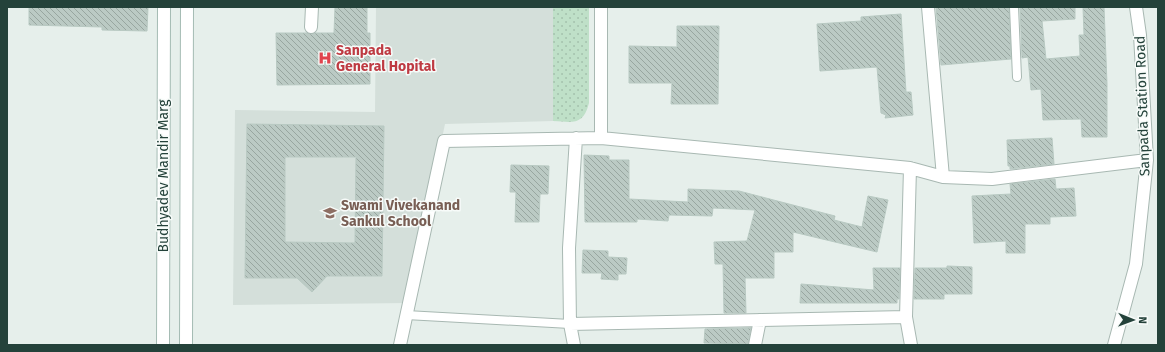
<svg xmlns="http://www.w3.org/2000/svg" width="1165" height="352" font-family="'Fira Sans',sans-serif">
<defs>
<pattern id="park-dots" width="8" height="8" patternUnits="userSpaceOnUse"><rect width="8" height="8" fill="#bfe0c8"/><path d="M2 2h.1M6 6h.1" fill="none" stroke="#a4c1ad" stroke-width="1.8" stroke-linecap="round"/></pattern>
<pattern id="building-back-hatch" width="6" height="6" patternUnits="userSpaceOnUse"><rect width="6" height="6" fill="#bbcac4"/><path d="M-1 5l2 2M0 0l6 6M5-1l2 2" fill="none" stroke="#98a6a0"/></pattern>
</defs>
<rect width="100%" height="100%" fill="#e6efeb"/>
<!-- built -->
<path fill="#d4dfda" d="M 376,7 L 553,7 L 553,121 L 445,124 L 408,303 L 233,305 L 235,110 L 375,112 Z"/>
<!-- park -->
<path fill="url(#park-dots)" d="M 553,7 L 589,7 L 589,103 C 583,126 573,122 553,121 Z"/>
<!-- building -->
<path fill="url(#building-back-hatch)" stroke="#b8c9c2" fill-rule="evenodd" d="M 29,7 L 148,7 L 147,31 L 102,30 L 102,27 L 29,25 Z
M 335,7 L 367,7 L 367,33 L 370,33 L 370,84 L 277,85 L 276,33 L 307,33 L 311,34 L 315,33 L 334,33 Z
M 936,7 L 1009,7 L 1011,59 L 941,65 Z
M 1020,7 L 1075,7 L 1075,19 L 1042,21 L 1046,59 L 1080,56 L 1079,35 L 1084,35 L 1083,7 L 1104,7 L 1107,84 L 1107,137 L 1082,137 L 1081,119 L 1043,120 L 1041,89 L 1031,90 L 1028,57 L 1022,58 Z
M 901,14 L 906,92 L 911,92 L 913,115 L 885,118 L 886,115 L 881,113 L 877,67 L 820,71 L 817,24 L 861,21 L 861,17 Z
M 677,26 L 719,26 L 718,104 L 671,104 L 672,83 L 629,83 L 629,46 L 677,47 Z
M 247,124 L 384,126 L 382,276 L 327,276 L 312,292 L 297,278 L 245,278 ZM 285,157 L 356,157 L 355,243 L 285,242 Z
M 1052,138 L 1054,164 L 1010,169 L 1010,166 L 1008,166 L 1007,140 Z
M 584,155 L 609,156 L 609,160 L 629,160 L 629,199 L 688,202 L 688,189 L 739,191 L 835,216 L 834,220 L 862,227 L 868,196 L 888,200 L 877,252 L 793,232 L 793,252 L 774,252 L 774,278 L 745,278 L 746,313 L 724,313 L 723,264 L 715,264 L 714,242 L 747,241 L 755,210 L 713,208 L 712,216 L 669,215 L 668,221 L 637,219 L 637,222 L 585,222 Z
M 511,165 L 549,166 L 548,194 L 540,194 L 539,222 L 515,222 L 516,192 L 510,192 Z
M 1055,179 L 1056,189 L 1074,188 L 1076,216 L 1050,217 L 1050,224 L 1025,224 L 1025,253 L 1006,253 L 1006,241 L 974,243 L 972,196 L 1011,194 L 1010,184 Z
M 583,250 L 608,251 L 608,257 L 627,258 L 626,274 L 618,274 L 618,280 L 601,279 L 602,273 L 582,273 Z
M 947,266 L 972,267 L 972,294 L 944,294 L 944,299 L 914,299 L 915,268 L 947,268 Z
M 873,268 L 900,268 L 899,299 L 897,299 L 897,303 L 800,303 L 801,284 L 874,290 Z
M 751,328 L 748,344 L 704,343 L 705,329 Z"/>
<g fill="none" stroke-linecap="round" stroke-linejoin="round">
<!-- service casing -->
<g stroke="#a8b8b2" stroke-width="10">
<path id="service" d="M 1014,7 L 1017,77
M 406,315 L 570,324"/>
</g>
<!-- minor casing -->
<g stroke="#a8b8b2" stroke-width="14">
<path id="minor" d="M 601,7 L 601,138
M 928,7 L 943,177
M 311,27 L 312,7
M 910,168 L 906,317 L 911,345
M 570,324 L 906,317
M 400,345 L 444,141 L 601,138 L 910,168 L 943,177 L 992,179 L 1147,160
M 574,345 L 570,324 L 569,248 L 576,138
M 755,345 L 760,320
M 1114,345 L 1136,264 L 1147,160 L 1140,35 L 1136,7"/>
</g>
<!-- secondary casing -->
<g stroke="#a4bbb3" stroke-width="14">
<path id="secondary" d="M 163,345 L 164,7
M 186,345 L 187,7"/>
</g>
<!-- service -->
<use href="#service" stroke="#fff" stroke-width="8"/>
<!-- minor -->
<use href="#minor" stroke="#fff" stroke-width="12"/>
<!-- secondary -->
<use href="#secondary" stroke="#fff" stroke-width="12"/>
</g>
<!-- icons -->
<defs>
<g id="hospital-bare" transform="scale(1.08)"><path d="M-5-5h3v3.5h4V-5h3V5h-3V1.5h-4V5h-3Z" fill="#e0444e" stroke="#f7fbf9" stroke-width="2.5" paint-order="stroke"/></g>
<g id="school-bare" transform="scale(1.08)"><path d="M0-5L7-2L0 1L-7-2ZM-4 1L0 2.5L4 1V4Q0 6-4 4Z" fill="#8d6e63" stroke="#f7fbf9" stroke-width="2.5" paint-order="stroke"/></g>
</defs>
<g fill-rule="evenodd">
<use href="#hospital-bare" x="325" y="58"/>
<use href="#school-bare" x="330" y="213"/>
</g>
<g text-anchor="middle" stroke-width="3" stroke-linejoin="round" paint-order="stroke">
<!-- health labels -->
<g font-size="14" font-weight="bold" fill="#be3a42" stroke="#f7fbf9" text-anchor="start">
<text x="336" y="55">Sanpada<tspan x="336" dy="16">General Hopital</tspan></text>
</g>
<!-- street labels -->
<g font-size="14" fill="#24423a" stroke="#f7fbf9">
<text transform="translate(1142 106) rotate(-92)" y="5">Sanpada Station Road</text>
<text transform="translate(163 176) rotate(-90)" y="5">Budhyadev Mandir Marg</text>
</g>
<!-- education labels -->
<g font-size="14" font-weight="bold" fill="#785e54" stroke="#f7fbf9" text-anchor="start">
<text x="341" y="210">Swami Vivekanand<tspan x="341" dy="16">Sankul School</tspan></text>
</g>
</g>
<!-- border -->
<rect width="1165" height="352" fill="none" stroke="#24423a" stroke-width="16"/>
<!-- north arrow -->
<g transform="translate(1133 320) rotate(91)" stroke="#f7fbf9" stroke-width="3" paint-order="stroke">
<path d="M0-3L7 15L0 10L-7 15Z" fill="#24423a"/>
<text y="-6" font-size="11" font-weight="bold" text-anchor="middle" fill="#24423a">N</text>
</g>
</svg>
